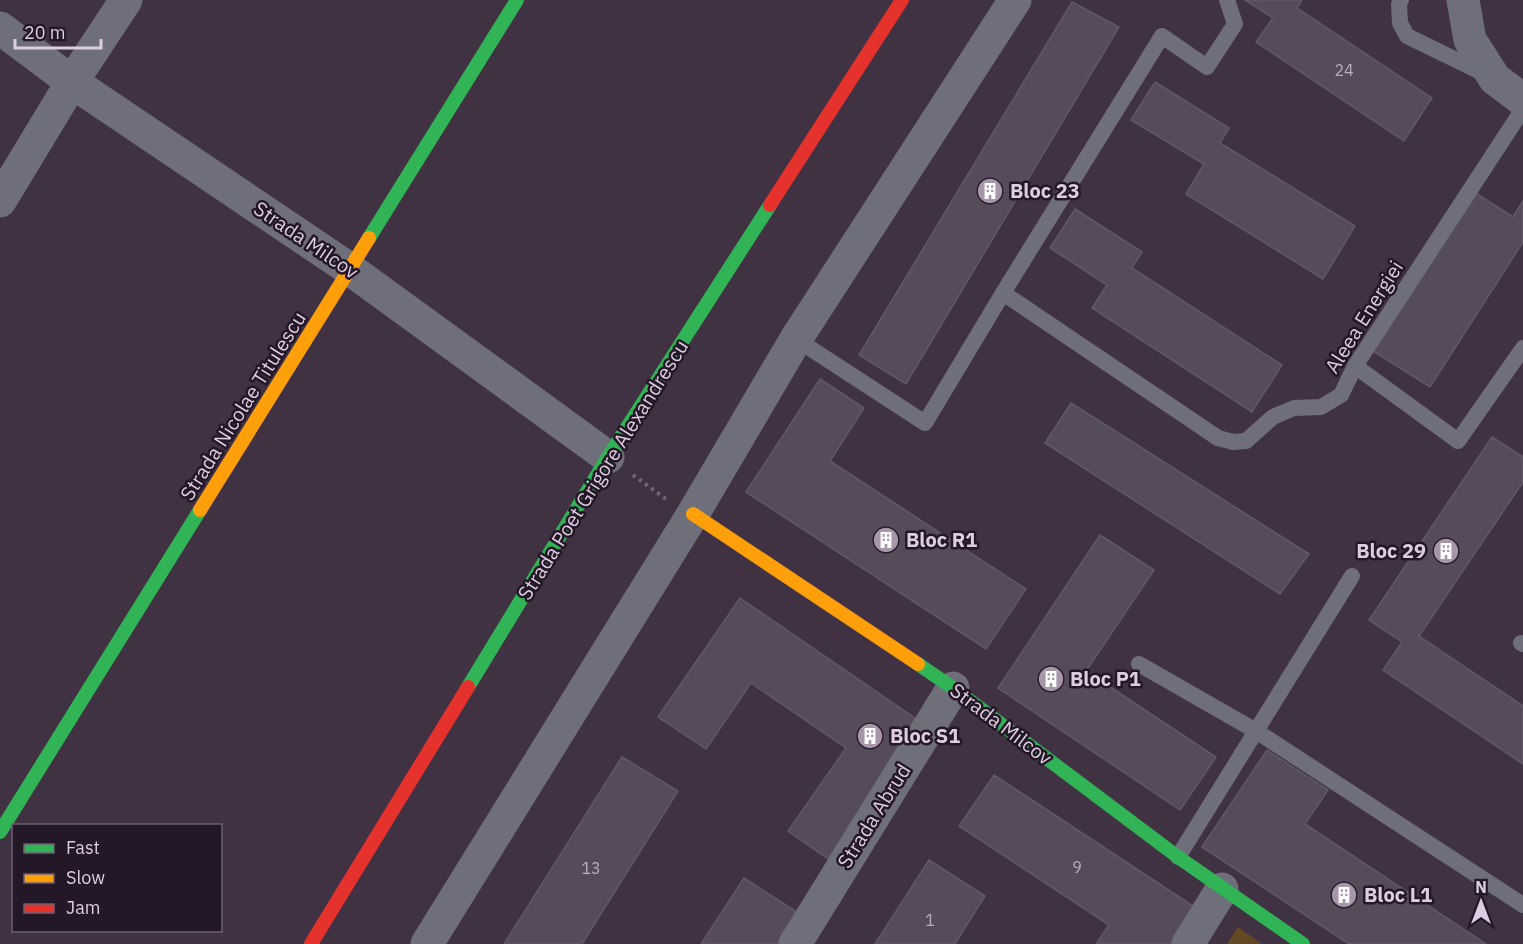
<svg xmlns="http://www.w3.org/2000/svg" width="1523" height="944" font-family="'IBM Plex Sans',sans-serif">
<rect width="100%" height="100%" fill="#403143"/>
<!-- green -->
<path fill="#624924" d="M 1238,927 L 1262,944 L 1227,944 Z"/>
<!-- building -->
<path fill="#554b5b" stroke="#615868" stroke-width="1.5" d="M 1245,0 L 1302,0 L 1297,8 L 1432,98 L 1404,141 L 1256,42 L 1273,18 Z
M 1072,2 L 1119,27 L 906,384 L 859,355 Z
M 1155,82 L 1229,128 L 1220,143 L 1355,226 L 1323,279 L 1186,194 L 1204,164 L 1131,120 Z
M 1474,192 L 1513,217 L 1523,201 L 1523,242 L 1430,387 L 1373,351 Z
M 1075,209 L 1142,252 L 1132,268 L 1282,365 L 1252,412 L 1092,308 L 1107,285 L 1050,248 Z
M 820,379 L 864,408 L 830,461 L 1026,589 L 986,649 L 746,492 Z
M 1071,403 L 1309,554 L 1280,594 L 1045,443 Z
M 1492,437 L 1523,457 L 1523,482 L 1419,636 L 1523,706 L 1523,764 L 1383,670 L 1402,642 L 1369,620 Z
M 1100,535 L 1154,570 L 1086,671 L 1216,757 L 1180,810 L 998,688 Z
M 740,598 L 922,723 L 828,859 L 788,831 L 846,748 L 751,683 L 706,749 L 658,717 Z
M 1267,750 L 1328,790 L 1305,824 L 1486,944 L 1349,944 L 1202,847 Z
M 622,757 L 678,791 L 582,944 L 504,944 Z
M 994,775 L 1196,908 L 1172,944 L 1096,944 L 1109,925 L 959,826 Z
M 929,860 L 985,896 L 955,944 L 875,944 Z
M 744,878 L 800,914 L 780,944 L 701,944 Z"/>
<g fill="none" stroke-linecap="round" stroke-linejoin="round">
<!-- path -->
<path stroke="#6e6975" stroke-width="4" stroke-dasharray="3 4.5" stroke-linecap="butt" d="M 633,475 L 666,499"/>
<!-- lane -->
<path stroke="#6f6f7b" stroke-width="16" d="M 1401,0 L 1399,4 L 1400,23 L 1407,36 L 1485,74
M 1003,293 L 1218,438 L 1233,442 L 1246,441 L 1273,417 L 1294,408 L 1321,407 L 1341,395 L 1355,366 L 1523,109
M 796,339 L 925,423 L 1003,293 L 1162,36 L 1207,67 L 1235,24 L 1227,0
M 1355,366 L 1458,441 L 1523,348
M 1521,643 L 1523,644
M 1139,664 L 1256,731 L 1523,905
M 1178,857 L 1352,576"/>
<!-- street -->
<path stroke="#6f6f7b" stroke-width="33" d="M 1463,0 L 1470,40 L 1495,79 L 1523,100
M 0,28 L 72,82 L 351,270 L 608,457
M 0,201 L 72,82 L 126,0
M 427,944 L 693,514 L 796,339 L 1015,0
M 795,944 L 953,688
M 1188,944 L 1222,889"/>
<!-- fast -->
<path stroke="#30b455" stroke-width="14" d="M 369,238 L 517,0
M 918,664 L 953,688 L 1178,857 L 1303,944
M 468,687 L 608,457 L 770,205
M 0,832 L 200,510"/>
<!-- slow -->
<path stroke="#ff9f0a" stroke-width="14" d="M 200,510 L 369,238
M 693,514 L 918,664"/>
<!-- jam -->
<path stroke="#e5322d" stroke-width="14" d="M 770,205 L 902,0
M 311,944 L 468,687"/>
</g>
<!-- icons -->
<defs>
<g id="building-disc" transform="scale(1.35)"><circle r="9.5" fill="#a796aa" stroke="#241727"/><path d="M-4-6H4V6H1V3H-1V6H-4ZM-2.5-4.3h1.7v1.8h-1.7ZM.8-4.3h1.7v1.8H.8ZM-2.5-1h1.7V.8h-1.7ZM.8-1h1.7V.8H.8Z" fill="#fff"/></g>
</defs>
<g fill-rule="evenodd">
<use href="#building-disc" x="990" y="191"/>
<use href="#building-disc" x="886" y="540"/>
<use href="#building-disc" x="1446" y="551"/>
<use href="#building-disc" x="1051" y="679"/>
<use href="#building-disc" x="870" y="736"/>
<use href="#building-disc" x="1344" y="895"/>
</g>
<g text-anchor="middle" stroke-width="5" stroke-linejoin="round" paint-order="stroke">
<!-- number labels -->
<g font-size="16" fill="#bcacc0">
<text x="1344" y="76">24</text>
<text x="1077" y="873">9</text>
<text x="591" y="874">13</text>
<text x="930" y="926">1</text>
</g>
<!-- poi labels -->
<g font-size="20" font-weight="bold" fill="#decde2" stroke="#241727" text-anchor="start">
<text x="1010" y="198">Bloc 23</text>
<text x="906" y="547">Bloc R1</text>
<text x="1426" y="558" text-anchor="end">Bloc 29</text>
<text x="1070" y="686">Bloc P1</text>
<text x="890" y="743">Bloc S1</text>
<text x="1364" y="902">Bloc L1</text>
</g>
<!-- street labels -->
<g font-size="20" fill="#decde2" stroke="#241727">
<text transform="translate(306 240) rotate(34)" y="7">Strada Milcov</text>
<text transform="translate(1364 317) rotate(-58)" y="7">Aleea Energiei</text>
<text transform="translate(243 406) rotate(-58)" y="7">Strada Nicolae Titulescu</text>
<text transform="translate(603 470) rotate(-58)" y="7">Strada Poet Grigore Alexandrescu</text>
<text transform="translate(1001 724) rotate(37)" y="7">Strada Milcov</text>
<text transform="translate(874 816) rotate(-58)" y="7">Strada Abrud</text>
</g>
</g>
<!-- legend -->
<rect x="12" y="824" width="210" height="108" fill="#241727" stroke="#6e6072" stroke-width="1.5"/>
<rect x="24" y="844" width="30" height="9" fill="#30b455" stroke="#6e6072" stroke-width="1.5"/>
<text x="66" y="854" font-size="18" fill="#decde2">Fast</text>
<rect x="24" y="874" width="30" height="9" fill="#ff9f0a" stroke="#6e6072" stroke-width="1.5"/>
<text x="66" y="884" font-size="18" fill="#decde2">Slow</text>
<rect x="24" y="904" width="30" height="9" fill="#e5322d" stroke="#6e6072" stroke-width="1.5"/>
<text x="66" y="914" font-size="18" fill="#decde2">Jam</text>
<!-- north arrow -->
<g transform="translate(1481 902)" stroke="#241727" stroke-width="4.5" paint-order="stroke">
<path d="M0-4.5L10 22L0 15L-10 22Z" fill="#decde2"/>
<text y="-9" font-size="16" font-weight="bold" text-anchor="middle" fill="#decde2">N</text>
</g>
<!-- scale -->
<path d="M15 39v9h86v-9" fill="none" stroke="#decde2" stroke-width="3"/>
<text x="24" y="39" font-size="18" fill="#decde2" stroke="#241727" stroke-width="4.5" paint-order="stroke">20 m</text>
</svg>
